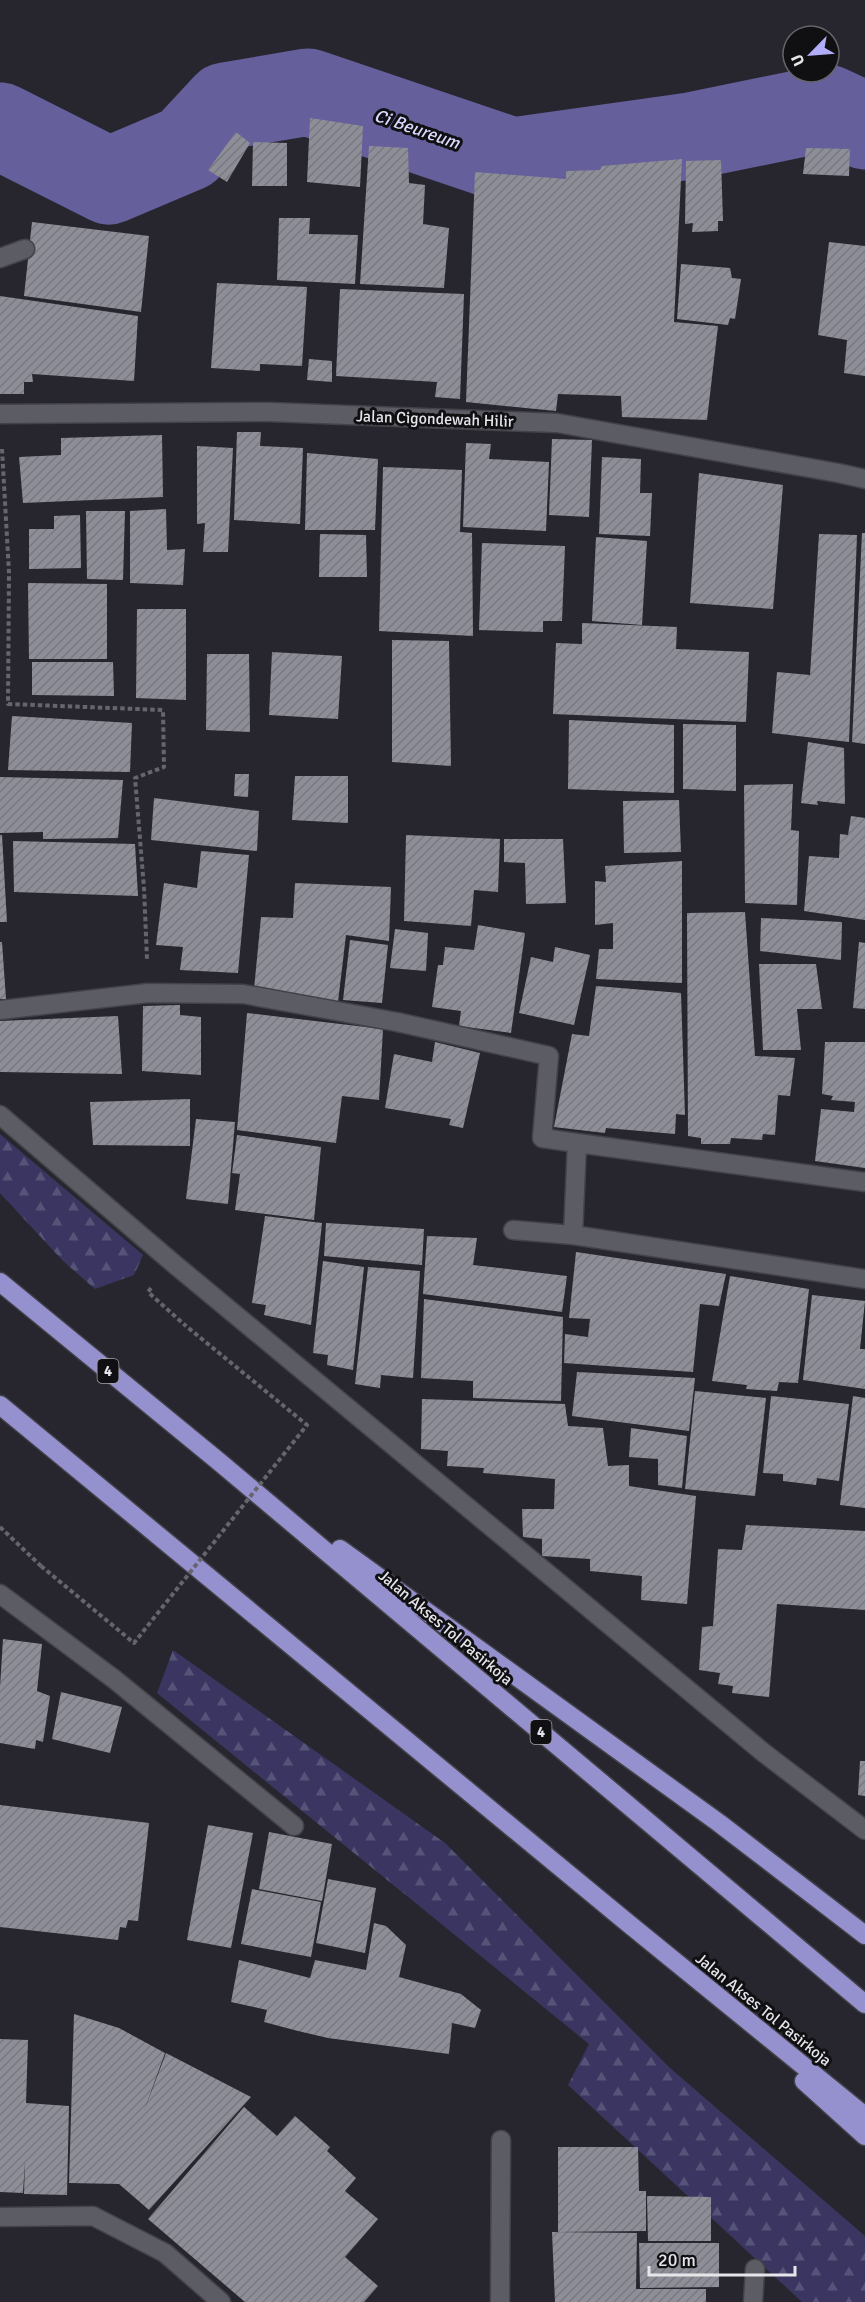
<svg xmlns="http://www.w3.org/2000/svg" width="865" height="2302" font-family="Signika,sans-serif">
<defs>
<pattern id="forest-firs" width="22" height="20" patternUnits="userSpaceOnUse" patternTransform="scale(1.5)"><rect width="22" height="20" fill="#3a3661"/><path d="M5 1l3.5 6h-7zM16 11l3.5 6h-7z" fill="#565378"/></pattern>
<pattern id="building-hatch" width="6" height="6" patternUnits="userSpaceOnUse" patternTransform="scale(1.5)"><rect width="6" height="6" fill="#8e8e98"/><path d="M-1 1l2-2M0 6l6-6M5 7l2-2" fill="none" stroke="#78787f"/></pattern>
</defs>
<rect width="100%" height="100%" fill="#27262e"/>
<!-- forest -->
<path fill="url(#forest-firs)" d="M 0,1134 L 143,1255 L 134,1275 L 95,1289 L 63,1261 L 0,1193 Z
M 173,1650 L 445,1843 L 670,2068 L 865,2236 L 865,2302 L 802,2302 L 568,2085 L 589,2044 L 157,1693 Z"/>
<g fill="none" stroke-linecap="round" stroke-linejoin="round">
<!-- river -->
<path stroke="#655f9c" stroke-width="87" d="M 0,126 L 109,181 L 187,148 L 226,106 L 308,92 L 512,161 L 690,136 L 827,108 L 865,126"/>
</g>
<!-- building -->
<path fill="url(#building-hatch)" d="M 310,118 L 363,126 L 360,187 L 307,182 Z
M 236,132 L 250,143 L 227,182 L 208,170 Z
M 253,142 L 287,143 L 287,186 L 252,186 Z
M 369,146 L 408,148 L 409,183 L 425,185 L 423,224 L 449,228 L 444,288 L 360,284 Z
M 806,148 L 850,149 L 849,176 L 803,174 Z
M 682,159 L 674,322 L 718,326 L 707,420 L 622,417 L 621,396 L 558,394 L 556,411 L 466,402 L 475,172 L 566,179 L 566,171 L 600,170 L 602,166 Z
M 721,160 L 723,221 L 718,221 L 718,231 L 692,232 L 693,223 L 685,224 L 686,161 Z
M 279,218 L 310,218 L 309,234 L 358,235 L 355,284 L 277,280 Z
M 32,222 L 149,236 L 141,312 L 24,296 Z
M 829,242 L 865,246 L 865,376 L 844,373 L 847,340 L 818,335 Z
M 681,264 L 730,268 L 732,278 L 741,279 L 735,319 L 730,318 L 728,325 L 677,319 Z
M 217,283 L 307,287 L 302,366 L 260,364 L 260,371 L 211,368 Z
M 340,289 L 464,294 L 460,399 L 435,397 L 437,382 L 336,376 Z
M 0,296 L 138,316 L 134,381 L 32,374 L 33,382 L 24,382 L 24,394 L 0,394 Z
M 309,359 L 332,361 L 332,382 L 307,380 Z
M 237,432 L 261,432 L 260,446 L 303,448 L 300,524 L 234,520 Z
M 162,435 L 163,497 L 23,503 L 19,457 L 61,455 L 61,438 Z
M 552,439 L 592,440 L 589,517 L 549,515 Z
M 466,443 L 491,444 L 489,459 L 549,462 L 546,531 L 463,527 Z
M 197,446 L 233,448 L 228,552 L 203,552 L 205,523 L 197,524 Z
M 307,453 L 378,459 L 375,530 L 305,530 Z
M 602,457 L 641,459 L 640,493 L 652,493 L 650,536 L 599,534 Z
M 383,467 L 462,470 L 460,532 L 472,533 L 473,636 L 379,631 Z
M 699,473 L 783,485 L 773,609 L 690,603 Z
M 166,509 L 167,550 L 185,549 L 183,585 L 130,583 L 130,511 Z
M 86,511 L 125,511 L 123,580 L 87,579 Z
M 80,515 L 81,568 L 29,569 L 29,529 L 54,529 L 54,516 Z
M 862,533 L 865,533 L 865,744 L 852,742 Z
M 320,534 L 366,535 L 367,577 L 319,577 Z
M 819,534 L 857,535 L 849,742 L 772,733 L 777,672 L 810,675 Z
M 596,537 L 647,541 L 642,625 L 592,621 Z
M 482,543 L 565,546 L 562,621 L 543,621 L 543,632 L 479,630 Z
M 28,583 L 107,584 L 107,659 L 29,659 Z
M 137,609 L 186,609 L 186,700 L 136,698 Z
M 582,623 L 677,627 L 676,649 L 749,652 L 746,722 L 553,714 L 556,643 L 582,644 Z
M 392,640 L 449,641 L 451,766 L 392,762 Z
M 272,652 L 342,656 L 338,719 L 269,715 Z
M 207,654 L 249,654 L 250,732 L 206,730 Z
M 32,662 L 113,662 L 114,696 L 32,695 Z
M 12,716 L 132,723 L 130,772 L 8,770 Z
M 569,720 L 674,725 L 674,793 L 568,789 Z
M 683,724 L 736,725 L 736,791 L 683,789 Z
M 808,742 L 844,748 L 845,804 L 817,801 L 818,805 L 801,803 Z
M 235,774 L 249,774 L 248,797 L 234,796 Z
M 295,776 L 348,776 L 348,823 L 292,820 Z
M 0,777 L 123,780 L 118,838 L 43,839 L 43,832 L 0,833 Z
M 793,784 L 791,830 L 799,831 L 797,905 L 745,903 L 744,785 Z
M 154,798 L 259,811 L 257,851 L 151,840 Z
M 679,800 L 681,852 L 624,853 L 623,801 Z
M 851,816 L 865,818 L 865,920 L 804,911 L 809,856 L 839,858 L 840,834 L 848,835 Z
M 0,835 L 2,835 L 7,922 L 0,922 Z
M 406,835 L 500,839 L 498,892 L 474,890 L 471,926 L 404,921 Z
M 504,839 L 563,839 L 566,903 L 526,904 L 525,863 L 504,862 Z
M 13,841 L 135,844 L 138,896 L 14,892 Z
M 201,851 L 249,855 L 238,973 L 180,970 L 183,947 L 156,945 L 164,883 L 197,888 Z
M 682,861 L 682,983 L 596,979 L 599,949 L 613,949 L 613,923 L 595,925 L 595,881 L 606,882 L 605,866 Z
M 295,883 L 391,887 L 389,941 L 346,935 L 338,1002 L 254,989 L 261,917 L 293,918 Z
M 745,912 L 755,1056 L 795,1058 L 790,1096 L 778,1095 L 775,1135 L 763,1134 L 762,1140 L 731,1138 L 730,1144 L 701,1144 L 701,1138 L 688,1136 L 687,913 Z
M 761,918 L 842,922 L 841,960 L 760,951 Z
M 478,925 L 525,933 L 511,1033 L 459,1026 L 461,1011 L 432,1007 L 438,965 L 443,965 L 445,947 L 474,950 Z
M 395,929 L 428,933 L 426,971 L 390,968 Z
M 350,940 L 388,945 L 382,1003 L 343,1000 Z
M 0,942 L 2,942 L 6,999 L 0,999 Z
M 859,942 L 865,943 L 865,1009 L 853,1008 Z
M 555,947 L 590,955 L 574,1025 L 519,1013 L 531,957 L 553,962 Z
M 759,964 L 816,964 L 822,1009 L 797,1009 L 801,1050 L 763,1050 Z
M 596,986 L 681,993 L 685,1115 L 676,1114 L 675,1134 L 606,1128 L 605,1133 L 554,1127 L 572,1034 L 589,1036 Z
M 180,1005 L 180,1015 L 201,1017 L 201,1075 L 142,1071 L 143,1006 Z
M 247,1013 L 383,1029 L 379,1100 L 342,1096 L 336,1143 L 237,1130 Z
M 118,1016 L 122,1074 L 0,1072 L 0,1021 Z
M 435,1042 L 480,1053 L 463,1128 L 449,1125 L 451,1119 L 385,1108 L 394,1054 L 432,1062 Z
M 825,1042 L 865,1042 L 865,1168 L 815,1161 L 821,1109 L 854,1112 L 855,1102 L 831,1100 L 833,1096 L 822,1094 Z
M 190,1099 L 190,1146 L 93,1145 L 90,1102 Z
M 196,1119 L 235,1122 L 228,1204 L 186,1199 Z
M 237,1135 L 321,1147 L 314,1220 L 235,1210 L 240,1174 L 232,1173 Z
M 265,1216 L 322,1223 L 311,1325 L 264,1315 L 266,1305 L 252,1303 Z
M 326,1223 L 424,1229 L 422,1265 L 324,1256 Z
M 427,1236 L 477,1238 L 473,1265 L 567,1276 L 562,1312 L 423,1294 Z
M 576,1252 L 726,1274 L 719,1306 L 700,1304 L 693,1372 L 564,1363 L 565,1334 L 588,1337 L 590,1319 L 569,1318 Z
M 323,1261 L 364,1267 L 353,1370 L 327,1365 L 328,1355 L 313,1353 Z
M 368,1267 L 420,1271 L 413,1378 L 381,1375 L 380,1388 L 355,1384 Z
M 730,1276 L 809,1289 L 798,1383 L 779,1382 L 777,1391 L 746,1389 L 747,1385 L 712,1381 Z
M 812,1295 L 865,1301 L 860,1349 L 865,1349 L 865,1389 L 803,1380 Z
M 424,1299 L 563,1317 L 561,1401 L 473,1398 L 473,1381 L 421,1378 Z
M 577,1372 L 695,1378 L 689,1431 L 572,1416 Z
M 695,1391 L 766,1398 L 755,1496 L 685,1489 Z
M 771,1396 L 849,1404 L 839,1481 L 817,1478 L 816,1485 L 783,1481 L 783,1474 L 763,1473 Z
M 853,1396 L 865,1398 L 865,1508 L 840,1505 Z
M 422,1399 L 565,1404 L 568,1426 L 603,1428 L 608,1466 L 629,1465 L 629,1486 L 696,1496 L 687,1604 L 641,1600 L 642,1576 L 590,1571 L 590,1559 L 542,1556 L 542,1539 L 523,1537 L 522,1509 L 554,1509 L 555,1479 L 483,1473 L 484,1468 L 447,1466 L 448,1451 L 421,1449 Z
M 631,1428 L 687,1436 L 682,1488 L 658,1485 L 658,1459 L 629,1457 Z
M 746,1525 L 865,1531 L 865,1610 L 777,1604 L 769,1697 L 732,1693 L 733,1686 L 718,1684 L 720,1673 L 699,1670 L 702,1627 L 713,1626 L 718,1549 L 742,1550 Z
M 3,1639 L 42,1644 L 37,1691 L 50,1696 L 43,1742 L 36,1740 L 35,1749 L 0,1743 L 0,1687 Z
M 61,1692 L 122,1707 L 110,1753 L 52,1739 Z
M 860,1761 L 865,1761 L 865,1796 L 858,1795 Z
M 0,1805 L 149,1823 L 138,1921 L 128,1920 L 126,1928 L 120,1927 L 118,1940 L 0,1927 Z
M 208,1825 L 253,1833 L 231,1948 L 187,1940 Z
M 269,1832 L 332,1844 L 322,1901 L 259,1889 Z
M 328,1879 L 376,1888 L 365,1953 L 316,1943 Z
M 252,1889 L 321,1902 L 311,1957 L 241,1944 Z
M 374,1923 L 386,1926 L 406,1945 L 399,1977 L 461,1994 L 481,2010 L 475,2028 L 452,2023 L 449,2054 L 328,2038 L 298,2031 L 264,2022 L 267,2010 L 231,2002 L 239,1960 L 310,1978 L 315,1960 L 366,1970 Z
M 74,2014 L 119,2028 L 165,2053 L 143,2114 L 166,2053 L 251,2097 L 149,2210 L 119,2184 L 69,2183 Z
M 0,2039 L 28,2040 L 26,2103 L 69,2106 L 67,2195 L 24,2194 L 25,2161 L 23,2193 L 0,2192 Z
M 244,2107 L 277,2136 L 295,2116 L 330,2147 L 327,2151 L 356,2178 L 345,2191 L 378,2219 L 345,2257 L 378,2286 L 364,2302 L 245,2302 L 148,2219 Z
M 558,2147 L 638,2147 L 639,2191 L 646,2191 L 646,2231 L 558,2232 Z
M 647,2196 L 711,2197 L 711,2241 L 648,2241 Z
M 552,2232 L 637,2233 L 636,2289 L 706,2289 L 706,2302 L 555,2302 Z
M 639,2243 L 719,2243 L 719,2287 L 640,2288 Z"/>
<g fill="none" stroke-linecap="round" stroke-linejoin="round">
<!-- service casing -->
<g stroke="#434249" stroke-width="21">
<path id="service" d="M 0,258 L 25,249"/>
</g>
<!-- minor casing -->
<g stroke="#434249" stroke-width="21">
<path id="minor" d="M 0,1010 L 148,993 L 243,994 L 397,1022 L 549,1056 L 542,1138 L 577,1143
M 0,1115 L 173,1263 L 764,1753 L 865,1830
M 513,1230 L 573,1235 L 865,1279
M 573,1235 L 577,1143 L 865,1182
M 0,1594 L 114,1679 L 294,1826
M 0,2217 L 93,2216 L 165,2253 L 221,2302
M 500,2302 L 501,2140
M 753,2302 L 755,2269"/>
</g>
<!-- tertiary casing -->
<g stroke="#434249" stroke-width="21">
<path id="tertiary" d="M 0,414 L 269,412 L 557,423 L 838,473 L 865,479"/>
</g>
<!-- motorway casing -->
<g stroke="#434249" stroke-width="21">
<path id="motorway" d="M 0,1282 L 217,1460 L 865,2004
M 0,1405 L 629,1924 L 865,2116
M 340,1549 L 719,1823 L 865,1935
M 804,2081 L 865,2136"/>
</g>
<!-- path -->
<path stroke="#66656c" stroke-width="4" stroke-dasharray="4.5 3" stroke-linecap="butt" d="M 2,449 L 9,573 L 8,704 L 163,710 L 164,767 L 135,778 L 144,888 L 147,959
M 151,1288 L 148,1292 L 186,1326
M 0,1527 L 41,1566"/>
<!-- service -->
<use href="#service" stroke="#5c5c65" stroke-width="18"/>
<!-- minor -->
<use href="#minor" stroke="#5c5c65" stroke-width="18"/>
<!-- tertiary -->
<use href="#tertiary" stroke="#5c5c65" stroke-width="18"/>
<!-- motorway -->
<use href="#motorway" stroke="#9591cf" stroke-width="18"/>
<!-- path-bridge -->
<path stroke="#66656c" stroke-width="4" stroke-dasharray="4.5 3" stroke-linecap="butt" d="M 41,1566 L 134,1643 L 307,1425 L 186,1326"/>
</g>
<g text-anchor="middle" stroke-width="6" stroke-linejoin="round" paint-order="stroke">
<!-- shield labels -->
<g fill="#101013" stroke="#a5a5aa" stroke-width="1.5">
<rect x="97.5" y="1359" width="21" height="24" rx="4.5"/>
<rect x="530.5" y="1720" width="21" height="24" rx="4.5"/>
</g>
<g font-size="15" font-weight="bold" fill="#e5e5ea">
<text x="108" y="1376">4</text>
<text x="541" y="1737">4</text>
</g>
<!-- street labels -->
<g font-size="16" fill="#e5e5ea" stroke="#101013">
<text transform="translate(435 418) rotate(2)" y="6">Jalan Cigondewah Hilir</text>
<text transform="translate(446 1627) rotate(40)" y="6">Jalan Akses Tol Pasirkoja</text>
<text transform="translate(764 2009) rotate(39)" y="6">Jalan Akses Tol Pasirkoja</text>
</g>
<!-- water labels -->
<g font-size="18" font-style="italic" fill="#d8d7fc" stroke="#101013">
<text transform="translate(417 129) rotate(19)" y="6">Ci Beureum</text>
</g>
</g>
<!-- north arrow -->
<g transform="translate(811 54) rotate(245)"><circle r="28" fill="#101013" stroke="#656569" stroke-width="1.5"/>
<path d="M0-4.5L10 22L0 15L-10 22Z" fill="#b2adf9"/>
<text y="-9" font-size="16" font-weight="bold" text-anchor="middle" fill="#e5e5ea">U</text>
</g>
<!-- scale -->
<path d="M649 2266v9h146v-9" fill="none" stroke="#e5e5ea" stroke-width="3"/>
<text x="658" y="2266" font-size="18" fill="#e5e5ea" stroke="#101013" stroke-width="4.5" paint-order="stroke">20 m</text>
</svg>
